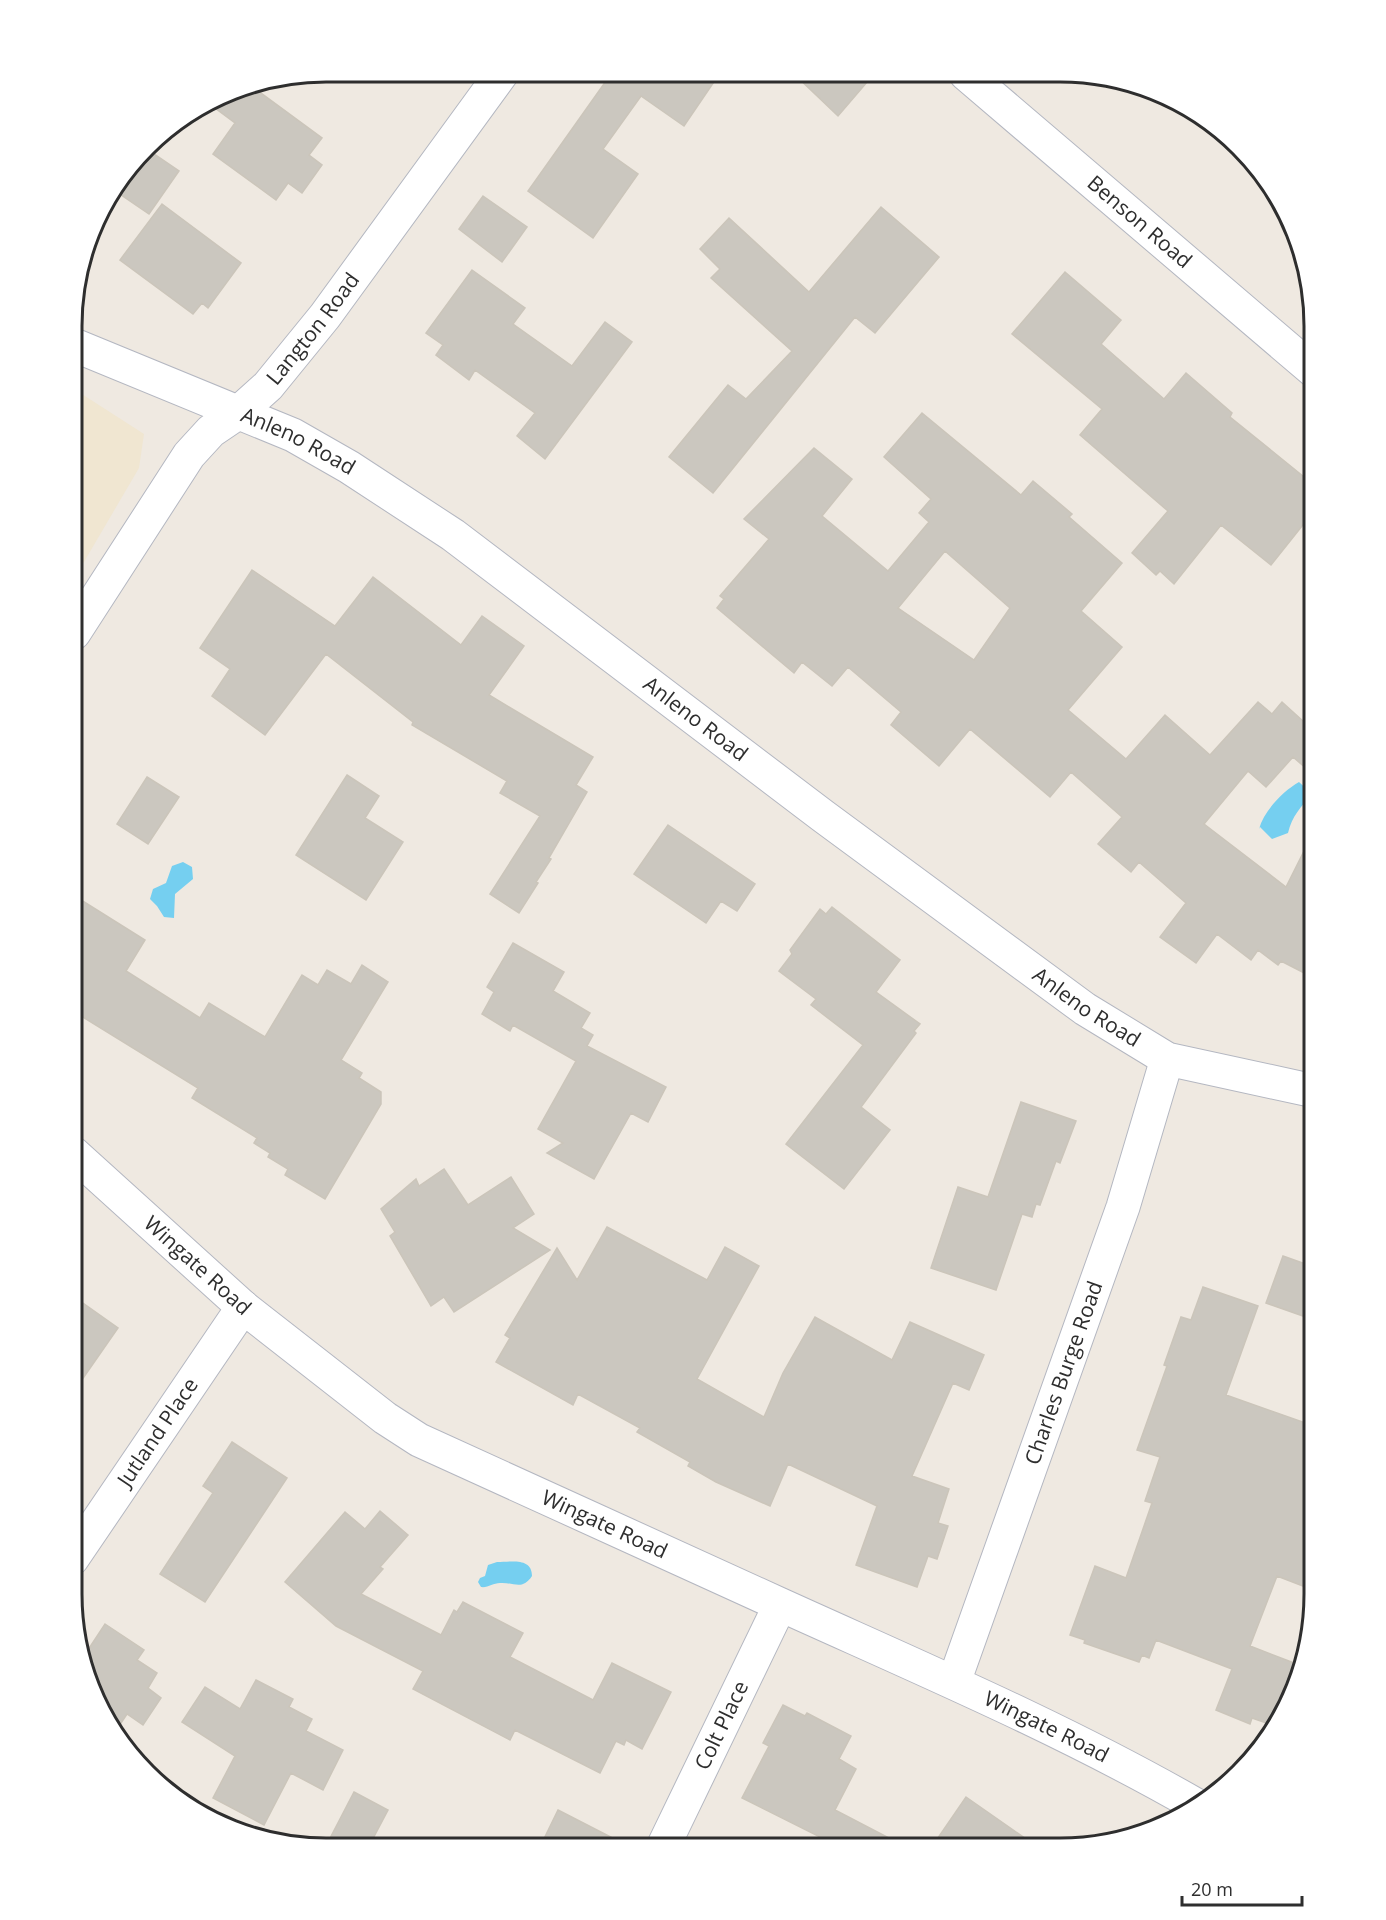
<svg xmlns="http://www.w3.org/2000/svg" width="1386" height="1920" font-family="'Open Sans',sans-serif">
<rect width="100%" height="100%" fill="#efe9e1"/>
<!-- education -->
<path fill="#f0e6d1" d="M 74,389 L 144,434 L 139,468 L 74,579 Z"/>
<!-- water -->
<path fill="#75cff0" d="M 1299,782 L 1312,794 C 1301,807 1292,816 1288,833 L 1272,839 L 1260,827 L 1259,829 C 1264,811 1283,791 1299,782 Z
M 183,862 L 192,867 L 193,879 L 175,894 L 174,918 L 164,917 L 157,906 L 150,899 L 153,889 L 166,883 L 172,866 Z
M 497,1562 C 511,1562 532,1557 532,1576 C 522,1591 514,1582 500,1583 C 493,1583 488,1588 481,1587 L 478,1582 L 480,1578 L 485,1576 L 488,1565 Z"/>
<!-- building -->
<path fill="#cbc7bf" stroke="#cbc5ba" stroke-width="1.5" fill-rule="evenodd" d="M 609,73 L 720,73 L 684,126 L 641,96 L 603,149 L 638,174 L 593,238 L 528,191 L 611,74 Z
M 793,73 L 834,73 L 874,74 L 838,116 Z
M 250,85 L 322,138 L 309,155 L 322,165 L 302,193 L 288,183 L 276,200 L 213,154 L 235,123 L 211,105 L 244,86 Z
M 147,149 L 179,171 L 149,214 L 114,190 Z
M 483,196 L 527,227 L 502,262 L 459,229 Z
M 162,204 L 241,263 L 208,308 L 202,303 L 193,314 L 120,260 Z
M 881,207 L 939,257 L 875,333 L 855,317 L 713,493 L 669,457 L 728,385 L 746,399 L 792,351 L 711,278 L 720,269 L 700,249 L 729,218 L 809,292 Z
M 472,270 L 525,308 L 513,324 L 572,366 L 605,322 L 632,342 L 545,459 L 517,436 L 535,413 L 475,370 L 469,380 L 436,355 L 443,345 L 426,333 Z
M 1065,272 L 1121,320 L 1101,344 L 1164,399 L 1186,373 L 1232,413 L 1230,417 L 1314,485 L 1314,511 L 1271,565 L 1221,525 L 1174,584 L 1160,571 L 1156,575 L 1132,553 L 1168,511 L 1080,435 L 1102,409 L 1012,334 Z
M 922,413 L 1021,495 L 1033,481 L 1072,514 L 1069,517 L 1122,563 L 1081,611 L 1122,647 L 1068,710 L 1126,759 L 1165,715 L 1210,755 L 1258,702 L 1272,714 L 1282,702 L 1314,731 L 1314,775 L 1293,757 L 1266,787 L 1248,771 L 1204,824 L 1286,887 L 1314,831 L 1314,978 L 1281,961 L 1278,965 L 1258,950 L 1251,960 L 1217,934 L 1196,963 L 1160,937 L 1186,903 L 1139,862 L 1131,872 L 1098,844 L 1122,817 L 1071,772 L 1050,797 L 970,729 L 939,766 L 891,725 L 901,712 L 848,667 L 832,686 L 802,662 L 794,673 L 717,608 L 724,599 L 720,596 L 769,539 L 744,519 L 814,448 L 852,479 L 822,516 L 888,571 L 929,522 L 919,513 L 931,499 L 884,457 ZM 945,551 L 1010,608 L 974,660 L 898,608 Z
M 252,570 L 335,626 L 373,577 L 461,645 L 482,616 L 524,646 L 489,695 L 593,757 L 576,785 L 587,792 L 549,858 L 551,859 L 536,882 L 538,883 L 519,913 L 490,894 L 540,816 L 500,793 L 507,781 L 412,725 L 413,722 L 326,654 L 265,735 L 212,696 L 230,669 L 200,648 Z
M 347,775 L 379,796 L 365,818 L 403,842 L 366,900 L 296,855 Z
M 147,777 L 179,797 L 148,844 L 117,824 Z
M 668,825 L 755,884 L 737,911 L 721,901 L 706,923 L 634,874 Z
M 73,895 L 145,940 L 126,971 L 200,1018 L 209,1003 L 265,1037 L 302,975 L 318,985 L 327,970 L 351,984 L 362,965 L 388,982 L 341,1060 L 362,1073 L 359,1078 L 381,1092 L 381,1104 L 325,1199 L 285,1175 L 288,1169 L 268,1157 L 270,1153 L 254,1143 L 257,1138 L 192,1098 L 198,1088 L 73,1011 Z
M 832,907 L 900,960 L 876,992 L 920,1024 L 914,1031 L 916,1033 L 861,1107 L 890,1130 L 844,1189 L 786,1144 L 863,1045 L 811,1005 L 816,999 L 779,971 L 792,954 L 790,950 L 820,909 L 826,914 Z
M 513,943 L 564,972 L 553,991 L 590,1013 L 581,1028 L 593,1035 L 587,1046 L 666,1087 L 648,1122 L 631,1113 L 594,1179 L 547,1153 L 563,1143 L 538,1129 L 576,1061 L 513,1025 L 510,1031 L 482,1014 L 494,992 L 487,987 Z
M 1021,1102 L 1076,1121 L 1060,1163 L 1056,1161 L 1040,1205 L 1036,1204 L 1032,1217 L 1022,1214 L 996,1290 L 931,1268 L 958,1187 L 988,1197 Z
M 444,1169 L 468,1205 L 511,1177 L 534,1214 L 513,1228 L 550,1250 L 454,1312 L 444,1297 L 431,1306 L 390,1236 L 395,1232 L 381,1209 L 416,1179 L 419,1186 Z
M 607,1227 L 707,1280 L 725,1247 L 759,1266 L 697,1379 L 764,1417 L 783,1373 L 815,1317 L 892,1360 L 910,1322 L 984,1355 L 969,1390 L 953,1383 L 912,1476 L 949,1489 L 938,1523 L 948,1526 L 937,1559 L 928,1556 L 917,1587 L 856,1565 L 877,1506 L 788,1464 L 770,1506 L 716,1482 L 688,1466 L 690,1462 L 637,1432 L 640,1428 L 578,1394 L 573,1405 L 496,1362 L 510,1338 L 505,1335 L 557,1248 L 577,1280 Z
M 1283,1256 L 1314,1267 L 1314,1320 L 1266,1303 Z
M 1203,1287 L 1258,1306 L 1226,1395 L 1314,1426 L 1313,1590 L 1277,1576 L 1250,1646 L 1302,1666 L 1300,1676 L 1275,1726 L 1252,1718 L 1250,1724 L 1216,1710 L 1232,1669 L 1156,1640 L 1149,1658 L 1142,1655 L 1139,1662 L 1084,1643 L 1085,1640 L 1070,1635 L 1095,1566 L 1126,1578 L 1152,1503 L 1145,1501 L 1160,1457 L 1137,1450 L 1167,1366 L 1164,1365 L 1181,1317 L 1191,1320 Z
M 73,1296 L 118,1328 L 72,1394 L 72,1343 Z
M 232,1442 L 287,1478 L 205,1602 L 160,1574 L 213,1493 L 203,1486 Z
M 380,1511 L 408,1535 L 380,1567 L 383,1569 L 361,1594 L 441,1635 L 454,1610 L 457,1612 L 463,1602 L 523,1633 L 510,1657 L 593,1700 L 612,1663 L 671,1692 L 642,1749 L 626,1740 L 624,1745 L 616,1741 L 600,1773 L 515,1730 L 510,1740 L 413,1689 L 423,1671 L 336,1626 L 285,1582 L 345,1512 L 365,1529 Z
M 105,1624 L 144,1650 L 137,1660 L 157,1673 L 148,1688 L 161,1698 L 143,1725 L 127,1714 L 117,1729 L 98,1706 L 86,1653 Z
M 256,1680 L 293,1699 L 289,1707 L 312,1719 L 306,1731 L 343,1750 L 323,1790 L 291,1773 L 264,1825 L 213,1798 L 235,1756 L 182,1722 L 205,1687 L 240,1709 Z
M 783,1705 L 805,1716 L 807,1713 L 851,1736 L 839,1759 L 856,1769 L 835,1810 L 908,1848 L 840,1847 L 742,1798 L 769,1746 L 763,1743 Z
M 354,1792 L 388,1810 L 369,1846 L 326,1846 Z
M 966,1797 L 1039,1848 L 931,1848 Z
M 558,1810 L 630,1847 L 540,1847 Z"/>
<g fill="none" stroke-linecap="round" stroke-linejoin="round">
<!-- minor casing -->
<g stroke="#b4b7c1" stroke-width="35">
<g id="minor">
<path id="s1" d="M 966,74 L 1314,371"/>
<path id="s2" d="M 74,345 L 293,435 L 349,467 L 453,535 L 823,816 L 1085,1009 L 1167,1059 L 1314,1091"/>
<path id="s3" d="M 74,633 L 189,455 L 211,431 L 239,412 L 268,386 L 325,316 L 502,73"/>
<path id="s4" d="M 73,1153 L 243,1307 L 385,1418 L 419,1440 C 539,1494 659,1550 779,1604 C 920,1668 1062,1728 1196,1805"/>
<path id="s5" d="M 72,1559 L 243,1307"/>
<path id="s6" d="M 954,1682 L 1123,1207 L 1167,1059"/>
<path id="s7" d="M 663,1847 L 780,1605"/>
</g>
</g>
<!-- minor -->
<use href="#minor" stroke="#fff" stroke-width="33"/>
</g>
<g text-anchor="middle" stroke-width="5" stroke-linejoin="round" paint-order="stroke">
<!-- street labels -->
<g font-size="21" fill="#2e2e2e" stroke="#fff">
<text dy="7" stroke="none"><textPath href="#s1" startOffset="228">Benson Road</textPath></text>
<text dy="7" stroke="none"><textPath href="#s3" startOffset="390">Langton Road</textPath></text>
<text dy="7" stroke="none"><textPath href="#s2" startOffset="244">Anleno Road</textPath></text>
<text dy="7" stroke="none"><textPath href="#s2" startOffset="730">Anleno Road</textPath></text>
<text dy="7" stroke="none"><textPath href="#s2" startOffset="1216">Anleno Road</textPath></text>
<text dy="7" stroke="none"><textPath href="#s4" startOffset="168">Wingate Road</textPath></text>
<text dy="7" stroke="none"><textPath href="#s6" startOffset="328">Charles Burge Road</textPath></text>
<text dy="7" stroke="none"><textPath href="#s5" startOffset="153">Jutland Place</textPath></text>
<text dy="7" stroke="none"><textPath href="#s4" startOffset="654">Wingate Road</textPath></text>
<text dy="7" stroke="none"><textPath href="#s7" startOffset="135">Colt Place</textPath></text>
<text dy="7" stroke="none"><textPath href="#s4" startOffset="1140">Wingate Road</textPath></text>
</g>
</g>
<!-- crop -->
<path d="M0 0H1386V1920H0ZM326 82H1060A244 244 0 0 1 1304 326V1594A244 244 0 0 1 1060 1838H326A244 244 0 0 1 82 1594V326A244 244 0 0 1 326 82Z" fill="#fff" fill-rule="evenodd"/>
<path fill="none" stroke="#2e2e2e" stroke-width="3" d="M326 82H1060A244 244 0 0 1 1304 326V1594A244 244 0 0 1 1060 1838H326A244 244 0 0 1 82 1594V326A244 244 0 0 1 326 82Z"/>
<!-- scale -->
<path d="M1182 1896v9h120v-9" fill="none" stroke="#2e2e2e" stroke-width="3"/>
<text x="1191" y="1896" font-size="18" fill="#2e2e2e" stroke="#ffffff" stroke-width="4.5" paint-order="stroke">20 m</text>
</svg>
